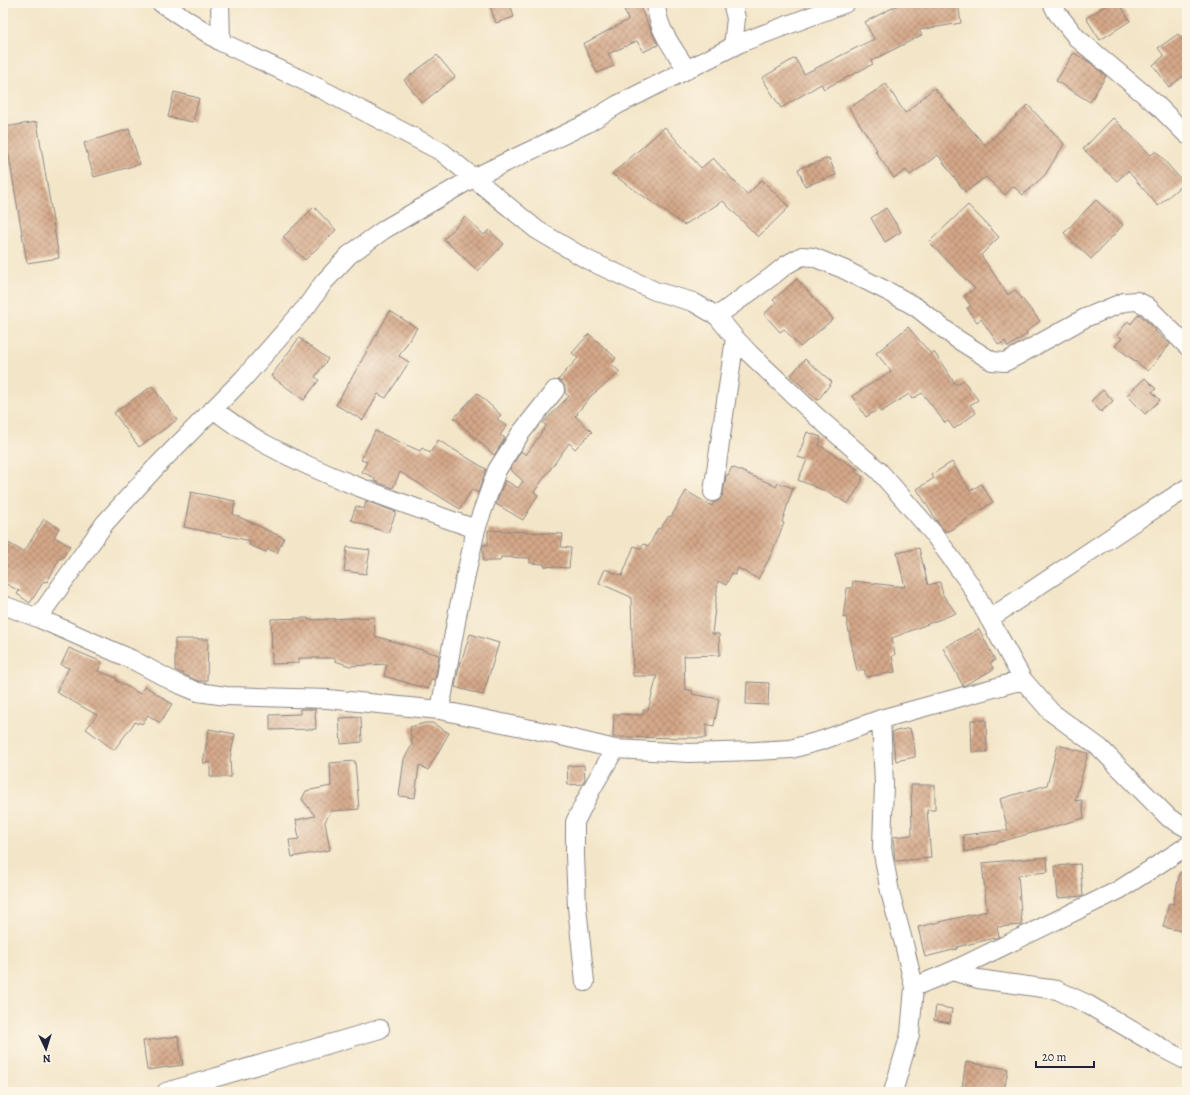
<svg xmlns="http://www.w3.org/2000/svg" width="1190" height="1095" font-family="Alegreya,serif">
<defs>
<pattern id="building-cross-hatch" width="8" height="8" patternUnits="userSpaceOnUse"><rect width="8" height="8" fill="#d4a788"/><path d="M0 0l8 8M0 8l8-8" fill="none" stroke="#ac8870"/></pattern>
</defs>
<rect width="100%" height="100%" fill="#fcf5e5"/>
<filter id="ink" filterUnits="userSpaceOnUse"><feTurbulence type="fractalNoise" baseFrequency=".025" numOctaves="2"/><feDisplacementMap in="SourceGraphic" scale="8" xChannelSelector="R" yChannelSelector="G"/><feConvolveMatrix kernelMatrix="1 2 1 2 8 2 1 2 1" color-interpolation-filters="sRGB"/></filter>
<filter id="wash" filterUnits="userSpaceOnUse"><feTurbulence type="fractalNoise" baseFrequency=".012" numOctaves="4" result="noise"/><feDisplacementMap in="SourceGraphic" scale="16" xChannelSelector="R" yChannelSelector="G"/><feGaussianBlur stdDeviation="0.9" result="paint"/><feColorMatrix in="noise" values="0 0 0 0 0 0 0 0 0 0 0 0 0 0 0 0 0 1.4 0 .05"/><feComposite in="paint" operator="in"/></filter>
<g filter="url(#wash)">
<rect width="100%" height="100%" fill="#f3e5c8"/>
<g id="blocks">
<!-- building -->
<path fill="url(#building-cross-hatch)" d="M 489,3 L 510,3 L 514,17 L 496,23 Z
M 622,3 L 638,3 L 658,45 L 643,52 L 637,41 L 608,54 L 614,66 L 597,73 L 583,44 L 628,20 Z
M 902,3 L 958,3 L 961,23 L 919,30 L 922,35 L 871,61 L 873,64 L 824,89 L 821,84 L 781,108 L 762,78 L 795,58 L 804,74 L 874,39 L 865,22 Z
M 1110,3 L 1119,3 L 1130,21 L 1100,40 L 1086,18 Z
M 1178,34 L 1187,46 L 1187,73 L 1169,87 L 1153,65 L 1164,56 L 1158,48 Z
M 1074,53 L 1091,63 L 1106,76 L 1090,102 L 1056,81 Z
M 437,55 L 455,77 L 422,103 L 404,80 Z
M 886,84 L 905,113 L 934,88 L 985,145 L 1028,105 L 1064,144 L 1045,175 L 1023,195 L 1013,186 L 1005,195 L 986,177 L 965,192 L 938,155 L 910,175 L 906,170 L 894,178 L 875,151 L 877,150 L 849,108 Z
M 174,92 L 199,98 L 193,122 L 168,117 Z
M 1113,118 L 1151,155 L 1156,151 L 1184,183 L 1158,206 L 1128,171 L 1117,181 L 1083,149 Z
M 37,122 L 59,258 L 27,263 L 4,127 Z
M 665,127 L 701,168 L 713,158 L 747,195 L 762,180 L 789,207 L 758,237 L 723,201 L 684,225 L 612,174 Z
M 129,129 L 140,164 L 94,177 L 84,143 Z
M 829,158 L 836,175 L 805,186 L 798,169 Z
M 1096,200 L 1123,225 L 1091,259 L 1064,233 Z
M 968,205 L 999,237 L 981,255 L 1008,295 L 1015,290 L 1040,321 L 1026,332 L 1027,334 L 1008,347 L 1005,341 L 999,345 L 981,319 L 977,322 L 967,308 L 971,306 L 964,296 L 975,289 L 929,242 Z
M 314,207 L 336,230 L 305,260 L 283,237 Z
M 886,208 L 901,232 L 885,242 L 871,218 Z
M 465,217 L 484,235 L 489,230 L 504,244 L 478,271 L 444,239 Z
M 797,279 L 833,319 L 800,347 L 784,329 L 780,332 L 764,314 L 776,303 L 773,300 Z
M 390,311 L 417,328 L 399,356 L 409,362 L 386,398 L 378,394 L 363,420 L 336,405 Z
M 1139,314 L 1156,330 L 1155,331 L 1170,344 L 1148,371 L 1115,346 L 1122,338 L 1117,335 L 1128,321 L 1131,324 Z
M 908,327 L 931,354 L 934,352 L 956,385 L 963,380 L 978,400 L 970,405 L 976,413 L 954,429 L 948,421 L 945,423 L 922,393 L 912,399 L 909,394 L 881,412 L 879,409 L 866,417 L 852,396 L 891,371 L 876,353 Z
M 589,334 L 616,358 L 611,364 L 620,372 L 591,396 L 577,413 L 578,414 L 575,416 L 592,432 L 575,449 L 569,443 L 534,492 L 538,495 L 523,520 L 496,504 L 505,480 L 518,488 L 523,481 L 510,469 L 521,451 L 526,455 L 546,426 L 543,423 L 569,396 L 565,393 L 565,386 L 562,382 L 558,380 L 578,358 L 572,353 Z
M 299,338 L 328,359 L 315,377 L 319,380 L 304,400 L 271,376 Z
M 805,359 L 832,382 L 818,400 L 790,376 Z
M 1145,378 L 1156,389 L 1152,392 L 1160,400 L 1145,414 L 1127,395 Z
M 152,386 L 177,420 L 139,447 L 114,413 Z
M 1103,390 L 1113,401 L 1101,412 L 1091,401 Z
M 477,393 L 501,415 L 497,419 L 507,426 L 500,435 L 505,438 L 494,455 L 454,418 Z
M 375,431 L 420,451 L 422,448 L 430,453 L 438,440 L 486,469 L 478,493 L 472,489 L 460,509 L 400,472 L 393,488 L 374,481 L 375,478 L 362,472 L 367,462 L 361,460 Z
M 807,432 L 821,437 L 819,445 L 857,469 L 855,472 L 863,477 L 861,479 L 863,480 L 848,504 L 830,493 L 798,480 L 807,460 L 798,457 Z
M 952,462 L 970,491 L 981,484 L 993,502 L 949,531 L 944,531 L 938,523 L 917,489 L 934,478 L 931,475 Z
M 732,467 L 771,484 L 776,487 L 778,483 L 793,488 L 782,522 L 784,523 L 770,557 L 758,579 L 738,568 L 735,575 L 732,573 L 726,585 L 718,581 L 712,634 L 719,634 L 720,655 L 684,656 L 685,689 L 693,691 L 692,694 L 719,699 L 714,726 L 706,724 L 706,738 L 613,737 L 614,714 L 643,715 L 643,710 L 648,710 L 657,676 L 633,676 L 631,597 L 599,583 L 605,569 L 622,576 L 634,546 L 641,549 L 643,544 L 649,546 L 658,528 L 660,529 L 669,516 L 671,517 L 686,491 L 712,506 L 714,502 L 717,502 L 721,498 L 723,493 L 726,475 L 728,475 Z
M 191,492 L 235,501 L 233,514 L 284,538 L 277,553 L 268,549 L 266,552 L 249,545 L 251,541 L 184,527 Z
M 366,501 L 396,512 L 388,533 L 351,520 L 356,506 L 364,509 Z
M 44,519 L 59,528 L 54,537 L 70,546 L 62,559 L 60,558 L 47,582 L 44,581 L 30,603 L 17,594 L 19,591 L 3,582 L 3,540 L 24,552 Z
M 488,530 L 563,534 L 561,547 L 571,548 L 569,568 L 544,566 L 544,564 L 530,563 L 530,558 L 501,557 L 500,561 L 483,561 L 483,545 L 488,545 Z
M 347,547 L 370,550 L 366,574 L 344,571 Z
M 919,548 L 928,585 L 940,582 L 943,595 L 956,613 L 892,638 L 895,655 L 892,656 L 895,672 L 866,677 L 864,669 L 857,671 L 846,617 L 843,618 L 847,588 L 852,588 L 853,581 L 905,587 L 897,553 Z
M 374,617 L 375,636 L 439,655 L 435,680 L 431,679 L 428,689 L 384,676 L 387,664 L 350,666 L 335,661 L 335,658 L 299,658 L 299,663 L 272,664 L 271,619 L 308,618 L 308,620 Z
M 979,629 L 995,660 L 990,663 L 994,669 L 963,686 L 943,648 Z
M 470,634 L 499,643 L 483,695 L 455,687 L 460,661 L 461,662 Z
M 175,639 L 208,639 L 207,681 L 198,681 L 175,670 Z
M 69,648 L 102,662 L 98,671 L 117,678 L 116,680 L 140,694 L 145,686 L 172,704 L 160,723 L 148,715 L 142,724 L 139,722 L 138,724 L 135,722 L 114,750 L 86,729 L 97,715 L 56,692 L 69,668 L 61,665 Z
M 747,682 L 769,683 L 768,705 L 746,704 Z
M 300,709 L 315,709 L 316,729 L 270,730 L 270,715 L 300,714 Z
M 361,717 L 362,742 L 341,744 L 339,718 Z
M 971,720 L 986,720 L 987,752 L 972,752 Z
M 425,723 L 432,723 L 449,733 L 428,770 L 419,765 L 415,798 L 399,796 L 404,759 L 412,745 L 410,727 Z
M 910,728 L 915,750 L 915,757 L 896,761 L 893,741 L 892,732 Z
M 209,729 L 235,734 L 230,758 L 231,777 L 210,777 L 210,762 L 203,763 Z
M 1058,745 L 1088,753 L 1075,801 L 1082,800 L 1084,818 L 965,852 L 963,835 L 1008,830 L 1000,799 L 1047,785 Z
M 355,761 L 359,809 L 331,811 L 325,822 L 330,850 L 292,857 L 289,840 L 299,839 L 296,820 L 315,816 L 302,799 L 306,791 L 331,786 L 330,763 Z
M 584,765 L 585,780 L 582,784 L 568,785 L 567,766 Z
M 911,785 L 935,785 L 935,810 L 927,810 L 931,858 L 895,861 L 893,837 L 912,835 Z
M 1047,857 L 1048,872 L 1018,875 L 1022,925 L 997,927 L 999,937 L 957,947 L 957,949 L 925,957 L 918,927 L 987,911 L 982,863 Z
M 1080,864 L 1083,896 L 1058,898 L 1055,866 Z
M 1180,872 L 1187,873 L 1187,932 L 1163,927 L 1169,903 L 1173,904 Z
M 936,1006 L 952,1009 L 950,1023 L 934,1020 Z
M 178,1036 L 183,1065 L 147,1070 L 143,1041 Z
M 966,1062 L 1008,1069 L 1004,1092 L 994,1092 L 962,1087 Z"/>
</g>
</g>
<g filter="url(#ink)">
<use href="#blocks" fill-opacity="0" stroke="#8a8482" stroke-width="1"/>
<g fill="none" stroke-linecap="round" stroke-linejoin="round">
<!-- minor casing -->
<g stroke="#8a8482" stroke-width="20">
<path id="minor" d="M 161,3 L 221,42 L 317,87 L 442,152 L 537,230 L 588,260 L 655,291 L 693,302 L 717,316 L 735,338 L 750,354 L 816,416 L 879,471 L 933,533 L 970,584 L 1023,680 L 1051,712 L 1100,748 L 1169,818 L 1187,828
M 220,3 L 221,42
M 656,3 C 657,30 673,47 687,70
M 732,3 L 736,18 L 733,47
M 1052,3 L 1057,13 L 1077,38 L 1157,105 L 1187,135
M 717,316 L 771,277 L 786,265 L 802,256 L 813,257 L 843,269 L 891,293 L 916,307 L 957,339 L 992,361 L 1005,362 L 1017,356 L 1085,318 L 1124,302 L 1137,301 L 1147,306 L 1187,346
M 214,410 C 231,422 248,435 267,445 C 333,481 405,504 476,529
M 713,492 L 735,338
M 3,605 L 38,618 L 131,659 L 176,683 L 198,692 L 226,696 L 328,699 L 440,710 L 536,730 L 615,749 L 689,753 L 755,751 L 791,749 L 823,740 L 881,719 L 1023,680
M 38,618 L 105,523 L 155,468 L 243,379 L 307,306 L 324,282 L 349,255 L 385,229 L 473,178 L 586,124 L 617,105 L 740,43 L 846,3
M 989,619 L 1128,526 L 1187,488
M 440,710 L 458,611 L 476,529 L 497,470 L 520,434 L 555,390
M 881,719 L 884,784 L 882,848 L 890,892 L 904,944 L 914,987 L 910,1034 L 893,1092
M 952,971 L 978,979 L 1057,990 L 1087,1004 L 1162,1048 L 1187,1061
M 585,982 L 577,907 L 575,855 L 575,822 L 591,790 L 615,749
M 914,987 L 952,971 L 1119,890 L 1187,846
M 166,1092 L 380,1029"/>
</g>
<!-- minor -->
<use href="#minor" stroke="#fff" stroke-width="18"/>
</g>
</g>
<!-- margin -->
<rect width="1190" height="1095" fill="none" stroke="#fcf5e5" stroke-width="16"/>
<!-- north arrow -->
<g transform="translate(46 1049) rotate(176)" stroke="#fcf5e5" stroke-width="3" paint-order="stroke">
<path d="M0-3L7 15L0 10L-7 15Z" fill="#22223b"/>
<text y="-6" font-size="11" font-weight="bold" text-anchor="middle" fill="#22223b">N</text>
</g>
<!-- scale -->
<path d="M1036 1061v6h58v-6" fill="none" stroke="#22223b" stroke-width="2"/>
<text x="1042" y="1061" font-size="12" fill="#22223b" stroke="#fcf5e5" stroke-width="3" paint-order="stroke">20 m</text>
</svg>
